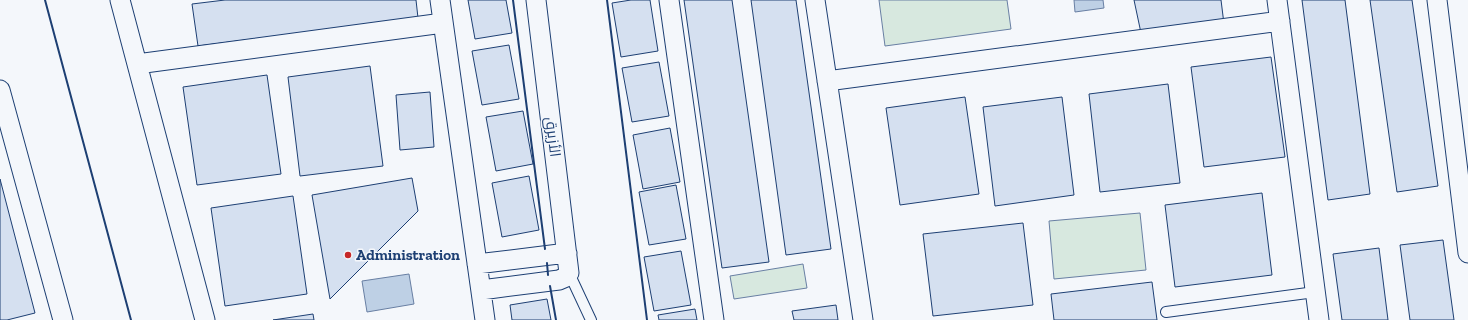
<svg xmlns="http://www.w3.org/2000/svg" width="1468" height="320" font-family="'Zilla Slab',Cairo,serif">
<rect width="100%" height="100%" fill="#f4f7fb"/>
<!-- green -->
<path fill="#d7e8df" stroke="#687fa3" d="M 879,0 L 1007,0 L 1011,29 L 885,46 Z
M 1140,213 L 1146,270 L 1054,279 L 1049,221 Z
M 803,264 L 807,288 L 734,299 L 730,276 Z"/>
<!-- water -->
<path fill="#bed0e5" stroke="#687fa3" d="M 1074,0 L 1103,0 L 1104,8 L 1075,12 Z
M 409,274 L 414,304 L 367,312 L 362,281 Z"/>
<!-- building -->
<path fill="#d5e0f0" stroke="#1d3f73" d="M 225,0 L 416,0 L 418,18 L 198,46 L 192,4 Z
M 468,0 L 506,0 L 512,33 L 475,39 Z
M 631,0 L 650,0 L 658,51 L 621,57 L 612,3 Z
M 684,0 L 732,0 L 769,262 L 722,268 Z
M 751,0 L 796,0 L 831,249 L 786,255 Z
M 1134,0 L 1221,0 L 1224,24 L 1141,33 Z
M 1302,0 L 1345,0 L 1370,194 L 1328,200 Z
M 1370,0 L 1412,0 L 1438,186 L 1397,192 Z
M 509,45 L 519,99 L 482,105 L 472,51 Z
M 1271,57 L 1285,157 L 1204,167 L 1191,67 Z
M 659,62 L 669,116 L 632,122 L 622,68 Z
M 370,66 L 383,166 L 300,176 L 288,77 Z
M 267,75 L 281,174 L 197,185 L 183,87 Z
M 1168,84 L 1180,183 L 1100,192 L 1089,94 Z
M 430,92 L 434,147 L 400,150 L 396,95 Z
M 965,97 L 979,194 L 900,205 L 886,108 Z
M 1062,97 L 1074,195 L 995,206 L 983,107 Z
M 523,111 L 533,164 L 496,171 L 486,117 Z
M 670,128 L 680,182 L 643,189 L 633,135 Z
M 529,176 L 539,230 L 502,237 L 492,183 Z
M 412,178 L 418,211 L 330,299 L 312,195 Z
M 0,179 L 35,313 L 7,320 L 0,320 Z
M 676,185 L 686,239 L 649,245 L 639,192 Z
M 1262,193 L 1272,275 L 1175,287 L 1165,205 Z
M 293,196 L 307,294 L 225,306 L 211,208 Z
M 1023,223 L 1033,305 L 933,316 L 923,234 Z
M 1443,240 L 1454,320 L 1410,320 L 1400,245 Z
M 1379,248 L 1388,320 L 1342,320 L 1333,254 Z
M 681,251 L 691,305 L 654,311 L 644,257 Z
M 1152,282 L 1157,320 L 1054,320 L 1051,294 Z
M 547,299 L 551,320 L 512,320 L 510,305 Z
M 836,305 L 838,320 L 794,320 L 792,311 Z
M 695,309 L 697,320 L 659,320 L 658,315 Z
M 313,314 L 314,320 L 273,320 Z"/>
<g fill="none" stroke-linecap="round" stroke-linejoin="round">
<!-- service casing -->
<g stroke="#1d3f73" stroke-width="12">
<path id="service" d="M 569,273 L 591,320
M 1166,312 L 1315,292"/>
</g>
<!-- minor casing -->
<g stroke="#1d3f73" stroke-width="21">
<path id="minor" d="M 120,0 L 205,320
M 440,0 L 485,320
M 669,0 L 714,320
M 815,0 L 863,320
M 1277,0 L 1319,320
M 1437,0 L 1468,253
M 137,64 L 443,23
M 827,81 L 1280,21
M 0,90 L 63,320
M 477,264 L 567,253
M 481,290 L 559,280 L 566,277 L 569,273 L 536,0"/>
</g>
<!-- service -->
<use href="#service" stroke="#f4f7fb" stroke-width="10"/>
<!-- minor -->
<use href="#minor" stroke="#f4f7fb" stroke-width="19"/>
<!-- wall -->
<path stroke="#1d3f73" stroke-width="2" d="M 45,0 L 131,320
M 513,0 L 545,249
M 607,0 L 647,320
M 547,263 L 548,275
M 550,286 L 556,320"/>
</g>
<!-- markers -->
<circle fill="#c62828" stroke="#f4f7fb" stroke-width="1.5" cx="348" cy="255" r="4"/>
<g text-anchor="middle" stroke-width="3" stroke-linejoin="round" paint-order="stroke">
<!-- street labels -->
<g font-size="15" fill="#1d3f73" stroke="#f4f7fb">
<text transform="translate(553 137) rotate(83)" y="5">الأزيرق</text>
</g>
<!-- poi labels -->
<g font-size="15" font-weight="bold" fill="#1d3f73" stroke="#f4f7fb" text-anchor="start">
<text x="356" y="260">Administration</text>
</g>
</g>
</svg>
